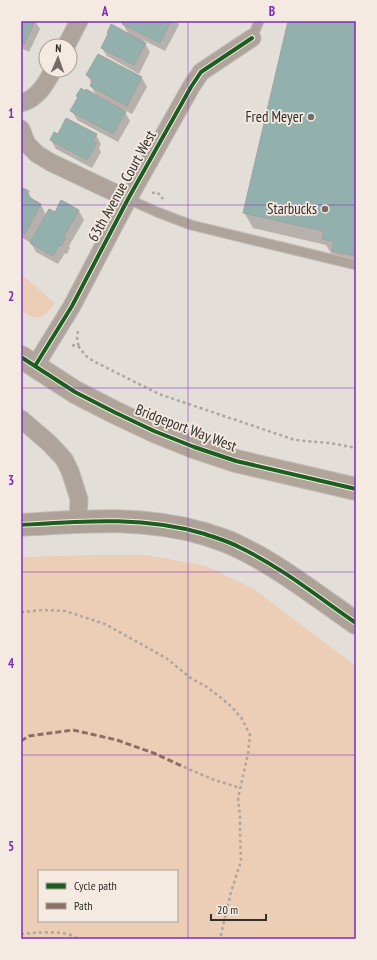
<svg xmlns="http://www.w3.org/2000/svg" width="377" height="960" font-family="'PT Sans Narrow',sans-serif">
<rect width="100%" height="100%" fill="#e4ded9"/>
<!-- green -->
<path fill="#ecceb6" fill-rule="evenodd" d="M 21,274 L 55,303 C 43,318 39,323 21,310 Z
M 98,555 L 147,555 L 206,566 L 254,589 L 356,666 L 356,939 L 21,939 L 21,557 ZM 39,871 L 177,871 L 177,921 L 39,921 Z"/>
<!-- shadow -->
<path fill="#0003" d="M 21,21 L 35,21 L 40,29 L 29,52 L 21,48 Z
M 124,21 L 177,21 L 179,25 L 165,51 L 143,40 L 150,52 L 139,74 L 107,56 L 102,48 L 129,35 L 123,24 Z
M 289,21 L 356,21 L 356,269 L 342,266 L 336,255 L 332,255 L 326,245 L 253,228 L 244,212 Z
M 98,55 L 142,78 L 147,87 L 132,114 L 124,110 L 130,121 L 118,142 L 77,120 L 72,111 L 97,97 L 91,86 L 92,84 L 87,75 Z
M 58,135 L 96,135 L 101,144 L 99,148 L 101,152 L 92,168 L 56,149 L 51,140 Z
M 21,190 L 28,192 L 33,201 L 41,205 L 46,215 L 55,214 L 62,202 L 79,211 L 84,220 L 69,246 L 70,248 L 67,254 L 65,253 L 58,264 L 36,252 L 31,243 L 21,237 Z"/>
<!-- building -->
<path fill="#92b0ac" stroke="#a2a29f" d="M 21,21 L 35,21 L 24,44 L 21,42 Z
M 123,21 L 171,21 L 160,43 L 122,24 Z
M 288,21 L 356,21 L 356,256 L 332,251 L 334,242 L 322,239 L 324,231 L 243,213 Z
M 111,24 L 146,43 L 134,65 L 101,48 L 108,34 L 107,33 Z
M 98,54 L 142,77 L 127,106 L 90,86 L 93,79 L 86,75 Z
M 81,88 L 85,91 L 86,89 L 126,112 L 113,134 L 70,111 L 78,97 L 76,96 Z
M 66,118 L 97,134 L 93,141 L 97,143 L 87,160 L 50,140 L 54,132 L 58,134 Z
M 21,187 L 29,191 L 27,196 L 41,204 L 25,234 L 21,232 Z
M 61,200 L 79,210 L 64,237 L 66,238 L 61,246 L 59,245 L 53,256 L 30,243 L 49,209 L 55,212 Z"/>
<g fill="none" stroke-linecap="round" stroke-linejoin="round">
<!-- lane casing -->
<g stroke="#c0bbb7" stroke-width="11">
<path id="lane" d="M 252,38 L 259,21
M 128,199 L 157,212 L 191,225 L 356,265"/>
</g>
<!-- street casing -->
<g stroke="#c0bbb7" stroke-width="19">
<path id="street" d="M 66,46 L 79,21
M 21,103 C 37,99 46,84 53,70
M 21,129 L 27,144 L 37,154 L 50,162 L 128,199
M 35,366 L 72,306 L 128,199 L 191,87 L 201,72 L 252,38
M 21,419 L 49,443 L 64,459 L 70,471 L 79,499 L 78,521"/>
</g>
<!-- secondary casing -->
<g stroke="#c0bbb7" stroke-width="24">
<path id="secondary" d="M 21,525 C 84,521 143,516 205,534 C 216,538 228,541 239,547 C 281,567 318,597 356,623"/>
</g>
<!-- primary casing -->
<g stroke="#c0bbb7" stroke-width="24">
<path id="primary" d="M 21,357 L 75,392 L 114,412 L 154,431 L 194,447 L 236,461 L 356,489"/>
</g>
<!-- path -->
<path stroke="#aea7a0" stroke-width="2.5" stroke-dasharray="3 3" stroke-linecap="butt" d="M 152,193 L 157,192 L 163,199
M 78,331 L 77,339 L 79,347
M 72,345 L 79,347 L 86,356 L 93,361 L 159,394 L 295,440 L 330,443 L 356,448
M 21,612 L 43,610 L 65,611 L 105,624 L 166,658 L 192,679 L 207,687 L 220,697 L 232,707 L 242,719 L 250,735 L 248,754 L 238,798 L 240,815 L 240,832 L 241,861 L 231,892 L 220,939
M 184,767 L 212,779 L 240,788
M 21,934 C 34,933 68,929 77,939"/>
<!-- lane -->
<use href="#lane" stroke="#afa49b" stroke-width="9"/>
<!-- street -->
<use href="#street" stroke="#afa49b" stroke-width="17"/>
<!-- secondary -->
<use href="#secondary" stroke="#aea298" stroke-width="22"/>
<!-- primary -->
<use href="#primary" stroke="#b1a499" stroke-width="22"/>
<!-- quiet -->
<path stroke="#8d6e63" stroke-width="3" stroke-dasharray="6 3" stroke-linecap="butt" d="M 21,741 L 29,736 L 73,730 L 117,740 L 156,754 L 184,767"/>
<!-- cycleway casing -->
<g stroke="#f5eae2" stroke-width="6">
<path id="cycleway" d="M 21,357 L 75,392 L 114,412 L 154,431 L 194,447 L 236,461 L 356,489
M 35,366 L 72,306 L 128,199 L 191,87 L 201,72 L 252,38
M 21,525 C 84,521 143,516 205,534 C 216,538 228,541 239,547 C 281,567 318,597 356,623"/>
</g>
<!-- cycleway -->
<use href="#cycleway" stroke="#1b5e20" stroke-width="4"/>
</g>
<!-- grid -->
<path fill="none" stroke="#7b2cbf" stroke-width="1" stroke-opacity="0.55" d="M 188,21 L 188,939M 21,205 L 356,205M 21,388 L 356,388M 21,572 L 356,572M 21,755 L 356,755"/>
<!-- markers -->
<g fill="#706c67" stroke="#f5eae2" stroke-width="1.5">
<circle cx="311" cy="117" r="4"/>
<circle cx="325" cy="209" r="4"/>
</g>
<g text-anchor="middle" stroke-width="3.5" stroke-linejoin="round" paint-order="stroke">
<!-- poi labels -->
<g font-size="15" fill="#322e2a" stroke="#f5eae2" text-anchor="end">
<text x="303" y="122">Fred Meyer</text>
<text x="317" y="214">Starbucks</text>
</g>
<!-- street labels -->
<g font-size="15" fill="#322e2a" stroke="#f5eae2">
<text transform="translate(122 186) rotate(-61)" y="5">63th Avenue Court West</text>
<text transform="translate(186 428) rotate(21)" y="5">Bridgeport Way West</text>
</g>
</g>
<!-- border -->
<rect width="377" height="960" fill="none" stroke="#f5eae2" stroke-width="44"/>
<!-- legend -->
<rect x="38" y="870" width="140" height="52" fill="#f5eae2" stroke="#a79f98"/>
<rect x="46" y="883" width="20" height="6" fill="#1b5e20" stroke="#a79f98"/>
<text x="74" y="890" font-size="12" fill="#322e2a">Cycle path</text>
<rect x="46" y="903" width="20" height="6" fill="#8d6e63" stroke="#a79f98"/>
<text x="74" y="910" font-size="12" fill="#322e2a">Path</text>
<!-- north arrow -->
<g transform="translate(58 58) rotate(2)"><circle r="19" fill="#f5eae2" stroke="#a79f98"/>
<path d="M0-3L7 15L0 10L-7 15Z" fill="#706c67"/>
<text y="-6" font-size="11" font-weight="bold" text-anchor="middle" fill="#322e2a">N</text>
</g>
<!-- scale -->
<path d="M211 914v6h55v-6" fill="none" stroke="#322e2a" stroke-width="2"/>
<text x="217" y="914" font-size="12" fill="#322e2a" stroke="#f5eae2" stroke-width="3" paint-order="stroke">20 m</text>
<rect x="22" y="22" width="333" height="916" fill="none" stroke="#7b2cbf" stroke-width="1.5"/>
<g font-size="13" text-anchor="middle" font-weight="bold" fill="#7b2cbf">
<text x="105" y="16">A</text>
<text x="272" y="16">B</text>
<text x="11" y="118">1</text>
<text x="11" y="301">2</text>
<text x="11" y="485">3</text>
<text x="11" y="668">4</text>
<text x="11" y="851">5</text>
</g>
</svg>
